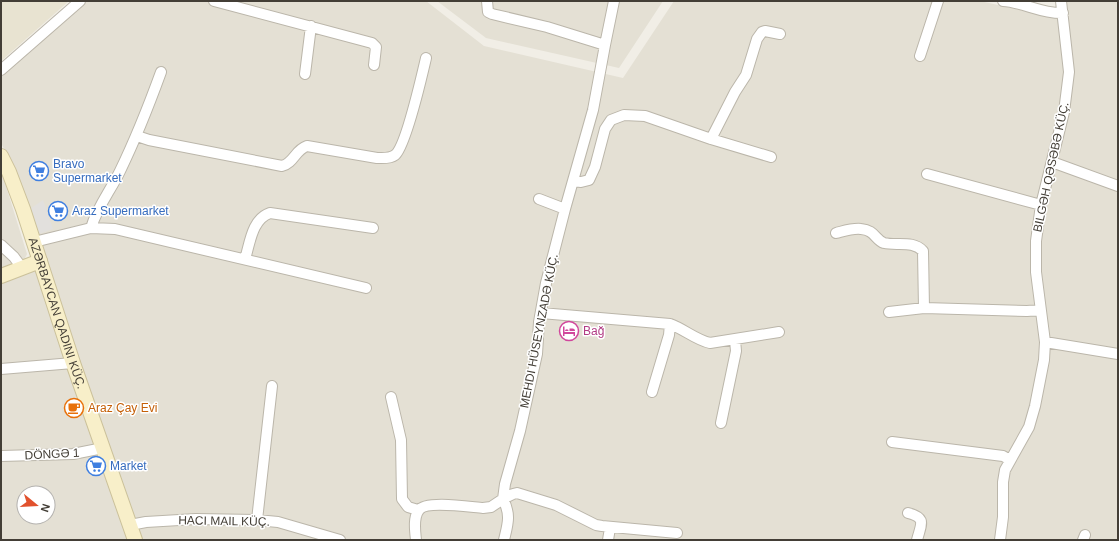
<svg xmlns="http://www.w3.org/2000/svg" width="1119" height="541" font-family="Helvetica,sans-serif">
<rect width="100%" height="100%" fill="#f1eee6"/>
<!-- residential -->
<path fill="#e4e0d4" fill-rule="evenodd" d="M 86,1 L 426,1 L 484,46 L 623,78 L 674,1 L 921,1 L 941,3 L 942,1 L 980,1 L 1069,21 L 1067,1 L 1118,1 L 1118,540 L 1,540 L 1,283 L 47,266 L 11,162 L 1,143 L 1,76 ZM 24,493 L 48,493 L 48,517 L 24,517 Z
M 437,1 L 663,1 L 619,68 L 486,38 Z
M 1,170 L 27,254 L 23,262 L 1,271 Z"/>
<!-- education -->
<path fill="#e8e3d1" d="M 1,1 L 69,1 L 1,61 Z"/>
<!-- parking -->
<path fill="#e2e0dd" d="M 43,200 L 53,229 L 39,234 L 30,209 Z"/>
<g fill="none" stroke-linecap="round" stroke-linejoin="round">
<!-- street casing -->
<g stroke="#bbb6aa" stroke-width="12">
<path id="street" d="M 214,1 L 372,43 L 376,47 L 374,65
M 487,1 L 488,12 L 492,14 L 547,27 L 605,45
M 1003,1 C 1023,2 1042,14 1063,13
M 920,56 L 938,1
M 1,70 L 80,1
M 305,74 L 311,26
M 137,136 L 149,140 L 282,166 C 294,163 295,150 307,146 L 377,158 C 382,158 390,159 395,155 C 406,146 422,75 426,58
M 711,139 L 735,92 L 746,75 L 757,39 L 762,32 L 765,31 L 780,34
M 1052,162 L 1118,186
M 927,174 L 1041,205
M 573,181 L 581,182 L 589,180 L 595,167 L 605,129 L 611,120 L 624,115 L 645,116 L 711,139 L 771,157
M 539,199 L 565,209
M 91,228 C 97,207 111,190 120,171 C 136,138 149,105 161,72
M 836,233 C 844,231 853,228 861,229 C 875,230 875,240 884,243 C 897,246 913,240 923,251 L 924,308
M 34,242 L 91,228 L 115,229 L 366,288
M 1,245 L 14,257 L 22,268
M 245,259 C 250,243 252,219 270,213 L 373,228
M 889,312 L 924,308 L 1027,311 L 1040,310
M 541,313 L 670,324 C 684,329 696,340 710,343 L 779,332
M 1045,342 L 1118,354
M 1,369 L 73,363
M 652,392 L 669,335 L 670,324
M 391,397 L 401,440 L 402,499 L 408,507 L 418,510
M 721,423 L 736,351 L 735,340
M 892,442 L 1003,456 L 1010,460
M 1,456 L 73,454 L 103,448
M 908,513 C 927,518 921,524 917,540
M 257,520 L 272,386
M 130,525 L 146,522 L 196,519 L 257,520 L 278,522 L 340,540
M 416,540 C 415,531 413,517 419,510 C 426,500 470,507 483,508 L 491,507 L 503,499 L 505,484 L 520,431 L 537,354 L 539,322 L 546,283 L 565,209 L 593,110 L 605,45 L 614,1
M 504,540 C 508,523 511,515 503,499 L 513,494 L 517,493 L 556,505 L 596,525 L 602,526 L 677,533
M 608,540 L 610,528
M 1000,540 L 1003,517 L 1003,482 L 1005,470 L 1029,427 L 1035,406 L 1044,360 L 1045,342 L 1036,272 L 1036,241 L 1041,205 L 1064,112 L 1069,72 L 1061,1
M 1083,540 L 1085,535"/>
</g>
<!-- secondary casing -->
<g stroke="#cbc19a" stroke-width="16">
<g id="secondary">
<path id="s1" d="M 1,156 L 9,172 L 23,209 L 73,363 L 135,540"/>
<path d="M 1,276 L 40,261"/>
</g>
</g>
<!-- street -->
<use href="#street" stroke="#fff" stroke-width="10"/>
<!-- secondary -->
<use href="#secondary" stroke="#f8efc9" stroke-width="14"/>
</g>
<!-- icons -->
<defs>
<g id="supermarket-ring" transform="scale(1)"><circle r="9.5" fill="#fff" stroke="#3f7fe0" stroke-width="1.5"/><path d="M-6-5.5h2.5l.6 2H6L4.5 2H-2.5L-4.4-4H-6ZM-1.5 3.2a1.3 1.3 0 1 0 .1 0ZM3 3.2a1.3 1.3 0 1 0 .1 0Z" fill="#3f7fe0"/></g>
<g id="hotel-ring" transform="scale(1)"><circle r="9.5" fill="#fff" stroke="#d1479c" stroke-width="1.5"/><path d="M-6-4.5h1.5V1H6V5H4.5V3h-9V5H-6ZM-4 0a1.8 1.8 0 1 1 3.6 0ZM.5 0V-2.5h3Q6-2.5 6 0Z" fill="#d1479c"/></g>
<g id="cafe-ring" transform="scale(1)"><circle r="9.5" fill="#fff" stroke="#e8710a" stroke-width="1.5"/><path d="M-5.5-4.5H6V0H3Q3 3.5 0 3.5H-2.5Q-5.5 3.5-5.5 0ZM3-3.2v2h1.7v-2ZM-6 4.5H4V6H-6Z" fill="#e8710a"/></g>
</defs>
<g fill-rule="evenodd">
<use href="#supermarket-ring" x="39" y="171"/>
<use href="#supermarket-ring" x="58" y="211"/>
<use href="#hotel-ring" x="569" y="331"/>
<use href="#cafe-ring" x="74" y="408"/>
<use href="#supermarket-ring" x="96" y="466"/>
</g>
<g text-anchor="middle" stroke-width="3" stroke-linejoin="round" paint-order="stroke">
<!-- shop labels -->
<g font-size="12" fill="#366cbe" stroke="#fff" text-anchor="start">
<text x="53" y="168">Bravo<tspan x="53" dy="14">Supermarket</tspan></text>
<text x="72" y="215">Araz Supermarket</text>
<text x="110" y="470">Market</text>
</g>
<!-- street labels -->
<g font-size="12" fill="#433e36" stroke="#fff">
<text transform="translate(1051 167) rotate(-78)" y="4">BILGƏH QƏSƏBƏ KÜÇ.</text>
<text dy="4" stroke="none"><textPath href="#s1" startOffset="167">AZƏRBAYCAN QADINI KÜÇ.</textPath></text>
<text transform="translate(539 331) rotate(-79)" y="4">MEHDI HÜSEYNZADƏ KÜÇ.</text>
<text transform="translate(52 454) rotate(-3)" y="4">DÖNGƏ 1</text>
<text transform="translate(224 521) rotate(1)" y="4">HACI MAIL KÜÇ.</text>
</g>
<!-- hotel labels -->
<g font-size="12" fill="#b23c85" stroke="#fff" text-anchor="start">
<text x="583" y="335">Bağ</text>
</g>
<!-- food labels -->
<g font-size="12" fill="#c56008" stroke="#fff" text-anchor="start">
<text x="88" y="412">Araz Çay Evi</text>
</g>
</g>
<!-- border -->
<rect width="1119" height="541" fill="none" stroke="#433e36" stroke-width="4"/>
<!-- north arrow -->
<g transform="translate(36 505) rotate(108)"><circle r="19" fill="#ffffff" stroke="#b4b2af"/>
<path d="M0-3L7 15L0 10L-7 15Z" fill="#e1512d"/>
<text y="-6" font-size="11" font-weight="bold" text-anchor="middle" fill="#433e36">N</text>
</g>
</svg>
